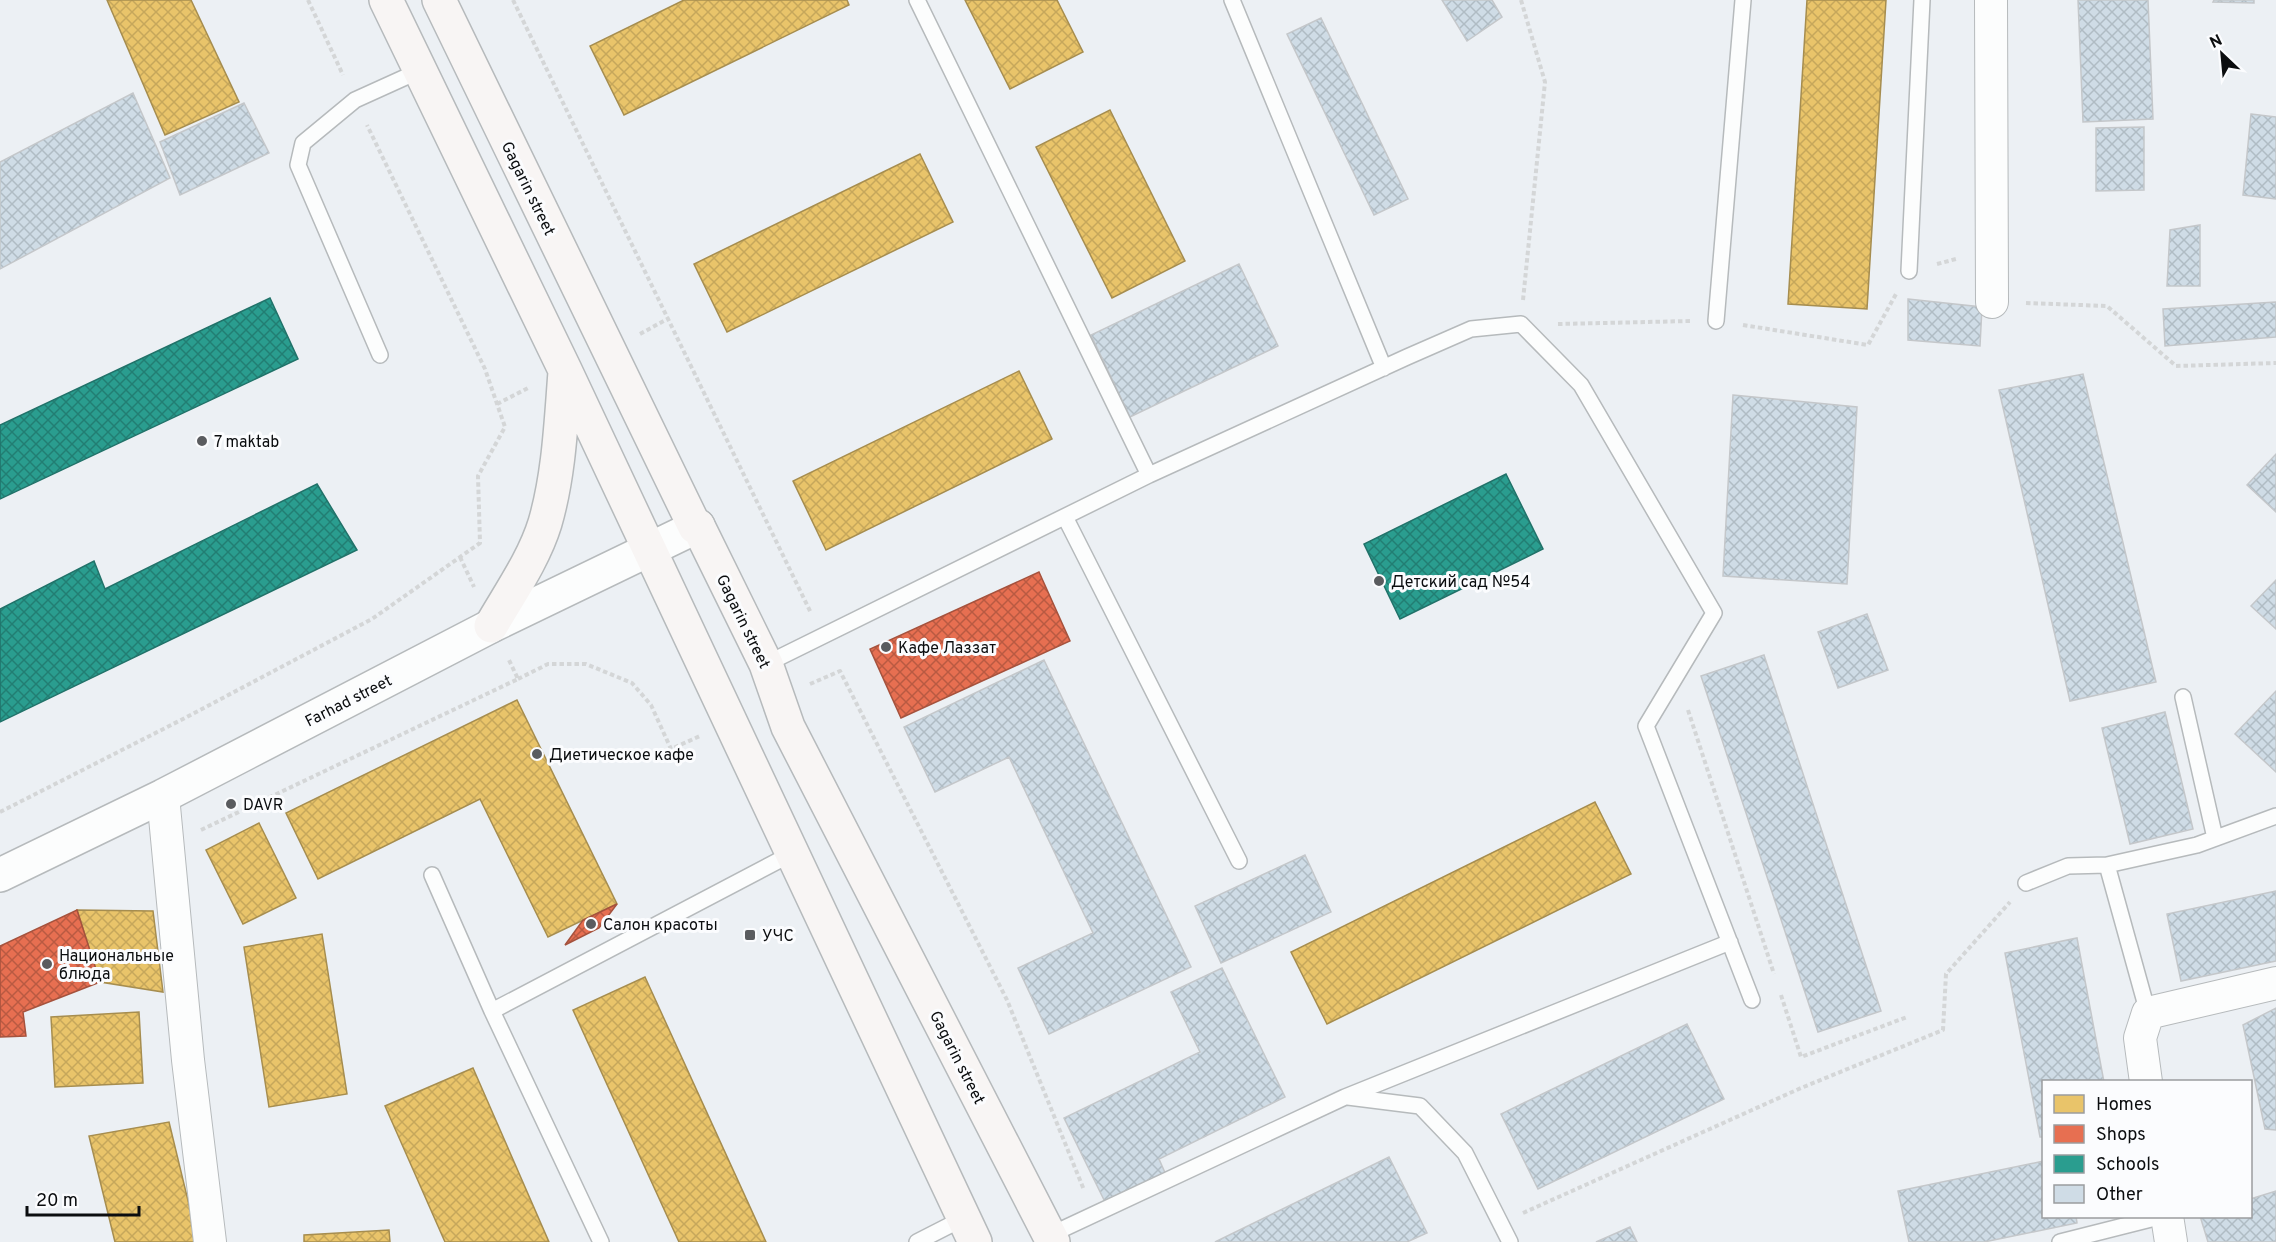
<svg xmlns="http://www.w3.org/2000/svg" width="2276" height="1242" font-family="Overpass,sans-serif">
<defs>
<pattern id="homes-cross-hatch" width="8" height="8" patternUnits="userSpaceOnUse" patternTransform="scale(1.5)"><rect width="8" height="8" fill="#e9c46a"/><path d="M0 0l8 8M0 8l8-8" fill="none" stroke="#c6a75b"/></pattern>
<pattern id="shops-cross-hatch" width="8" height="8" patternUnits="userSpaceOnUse" patternTransform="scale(1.5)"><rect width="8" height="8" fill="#e76f51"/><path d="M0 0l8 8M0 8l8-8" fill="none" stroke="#b95a42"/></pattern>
<pattern id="schools-cross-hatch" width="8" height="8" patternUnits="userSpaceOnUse" patternTransform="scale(1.5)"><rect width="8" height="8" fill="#2a9d8f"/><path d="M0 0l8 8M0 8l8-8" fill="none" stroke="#227e73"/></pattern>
<pattern id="building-cross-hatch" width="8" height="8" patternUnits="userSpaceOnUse" patternTransform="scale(1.5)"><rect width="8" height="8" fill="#cfdce6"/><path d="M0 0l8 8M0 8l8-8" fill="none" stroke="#b0bcc4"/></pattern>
</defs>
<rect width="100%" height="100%" fill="#ecf0f4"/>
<!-- homes -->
<path fill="url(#homes-cross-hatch)" stroke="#a68d4f" stroke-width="1.5" d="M 107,0 L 191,0 L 239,102 L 165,135 Z
M 684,0 L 847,0 L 849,5 L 624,115 L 590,46 Z
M 965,0 L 1057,0 L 1083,52 L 1010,89 Z
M 1807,0 L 1886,0 L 1867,309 L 1788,304 Z
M 1110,110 L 1185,261 L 1112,298 L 1036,147 Z
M 920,154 L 953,222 L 727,332 L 694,264 Z
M 1019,371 L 1052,439 L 826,550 L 793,481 Z
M 517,700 L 617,904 L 548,937 L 480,799 L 318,879 L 286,813 Z
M 1595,802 L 1631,874 L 1327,1024 L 1291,952 Z
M 259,823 L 296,898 L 243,924 L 206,850 Z
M 77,910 L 153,911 L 163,992 L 100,982 Z
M 322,934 L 347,1094 L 269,1107 L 244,947 Z
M 645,977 L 766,1242 L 679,1242 L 573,1010 Z
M 139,1012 L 143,1083 L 55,1087 L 51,1017 Z
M 473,1068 L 549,1242 L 445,1242 L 385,1106 Z
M 169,1122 L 198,1242 L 115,1242 L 89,1136 Z
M 389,1230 L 390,1242 L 304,1242 L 304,1235 Z"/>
<!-- shops -->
<path fill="url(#shops-cross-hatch)" stroke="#a5523d" stroke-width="1.5" d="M 1039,572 L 1070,641 L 901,718 L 870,649 Z
M 617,904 L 599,928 L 565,945 L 583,920 Z
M 77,910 L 100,982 L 23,1012 L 26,1036 L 0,1037 L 0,946 Z"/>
<!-- schools -->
<path fill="url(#schools-cross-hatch)" stroke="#217269" stroke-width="1.5" d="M 270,298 L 298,359 L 0,499 L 0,425 Z
M 1506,474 L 1543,549 L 1400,619 L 1364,544 Z
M 317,484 L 357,550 L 0,722 L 0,609 L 94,561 L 105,589 Z"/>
<!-- building -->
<path fill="url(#building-cross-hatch)" stroke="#c4c7ca" stroke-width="1.5" d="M 1442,0 L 1492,0 L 1502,17 L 1467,41 Z
M 2078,0 L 2148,0 L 2153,119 L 2083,122 Z
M 2214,0 L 2254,0 L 2254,3 L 2213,2 Z
M 1321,18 L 1408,199 L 1374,215 L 1287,34 Z
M 133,93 L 170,178 L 0,269 L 0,162 Z
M 244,103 L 269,153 L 180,195 L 160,142 Z
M 2251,114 L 2276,117 L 2276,199 L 2243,195 Z
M 2144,127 L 2144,190 L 2096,191 L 2096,128 Z
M 2200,225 L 2200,286 L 2167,286 L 2170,230 Z
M 1239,264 L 1278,346 L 1130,417 L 1091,335 Z
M 1908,299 L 1982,307 L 1980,346 L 1908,340 Z
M 2276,302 L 2276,337 L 2165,346 L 2163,309 Z
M 2083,374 L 2156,682 L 2070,701 L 1999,390 Z
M 1733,395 L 1857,407 L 1847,584 L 1723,576 Z
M 2276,454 L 2276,512 L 2247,485 Z
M 2276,580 L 2276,629 L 2251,606 Z
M 1867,614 L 1888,670 L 1838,688 L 1818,632 Z
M 1764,655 L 1881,1011 L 1818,1032 L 1701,676 Z
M 1044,660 L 1191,967 L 1049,1034 L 1018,968 L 1093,933 L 1009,757 L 935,792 L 904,727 Z
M 2276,691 L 2276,772 L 2235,734 Z
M 2165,712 L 2193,829 L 2130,844 L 2102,728 Z
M 1305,855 L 1331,912 L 1221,963 L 1195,906 Z
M 2276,891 L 2276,961 L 2181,981 L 2167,914 Z
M 2077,938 L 2104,1082 L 2044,1082 L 2044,1137 L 2040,1137 L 2005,953 Z
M 1222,968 L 1285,1097 L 1159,1159 L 1166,1175 L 1106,1204 L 1064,1118 L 1200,1052 L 1171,992 Z
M 2276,1008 L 2276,1130 L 2265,1129 L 2243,1025 Z
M 1687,1024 L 1724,1099 L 1538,1189 L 1501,1114 Z
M 1389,1157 L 1427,1233 L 1407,1242 L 1215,1242 Z
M 2044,1161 L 2044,1216 L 2076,1216 L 2077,1223 L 1984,1242 L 1909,1242 L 1898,1191 Z
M 2276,1191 L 2276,1242 L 2208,1242 L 2200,1216 L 2250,1216 L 2250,1199 Z
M 1630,1227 L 1637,1242 L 1596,1242 Z"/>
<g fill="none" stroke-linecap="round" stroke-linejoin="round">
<!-- service casing -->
<g stroke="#b6babc" stroke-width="18">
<path id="service" d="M 917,0 L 1149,475
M 1232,0 L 1384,368
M 1909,271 L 1922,0
M 1716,321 L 1743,0
M 380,355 L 298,165 L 303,143 L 355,100 L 419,71
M 1065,517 L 1239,861
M 766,664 L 1149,475 L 1407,357 L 1471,329 L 1521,324 L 1581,385 L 1714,613 L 1646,726 L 1752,1000
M 2183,697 L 2215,838
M 2107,865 L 2148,1013
M 432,875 L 492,1011
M 2026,883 L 2068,866 L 2107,865 L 2197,845 L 2276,816
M 1348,1097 L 1420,1106 L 1465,1153 L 1510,1242
M 1050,1235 L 1345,1097 L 1730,942
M 601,1242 L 492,1011 L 793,853
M 917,1242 L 964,1218
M 2060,1242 L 2163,1216"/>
</g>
<!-- minor casing -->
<g stroke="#b6babc" stroke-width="34">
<path id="minor" d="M 1991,0 L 1992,302
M 163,796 L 188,1060 L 210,1242
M 2146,1082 L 2140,1038 L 2148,1013 L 2276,983
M 2167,1216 L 2171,1242"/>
</g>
<!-- tertiary casing -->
<g stroke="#b6babc" stroke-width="36">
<path id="tertiary" d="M 0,875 L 163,796 L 491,626 L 698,526"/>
</g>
<!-- secondary casing -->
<g stroke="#b6babc" stroke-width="36">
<path id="secondary" d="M 386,0 L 565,370 L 975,1242
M 439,0 L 695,527 L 698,526 L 766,664 L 788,727 L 1053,1242
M 491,626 C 510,593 534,559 545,523 C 559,475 561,423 565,372"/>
</g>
<!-- path -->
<path stroke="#d4d6d7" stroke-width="4" stroke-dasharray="4.5 3" stroke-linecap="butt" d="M 308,0 L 343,75
M 513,0 L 811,613
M 1521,0 L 1545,82 L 1523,300
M 1937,264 L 1956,259
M 2026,303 L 2107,306 L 2176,366 L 2276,363
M 1558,324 L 1691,321
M 1743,325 L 1868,345 L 1896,294
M 640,334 L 669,318
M 497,404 L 528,388
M 460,557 L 474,587
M 518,679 L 548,664 L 586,664 L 632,683 L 651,705 L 671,749 L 700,736
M 810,684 L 840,671 L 1007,1000 L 1084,1190
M 1688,710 L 1774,974
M 0,812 L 183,719 L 372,619 L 480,543 L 478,476 L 505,427 L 485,369 L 367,125
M 201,830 L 518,679 L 508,658
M 1781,995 L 1801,1057 L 1907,1017
M 1523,1213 L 1801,1088 L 1943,1030 L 1946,974 L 2010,902"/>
<!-- service -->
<use href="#service" stroke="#fcfdfd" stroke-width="15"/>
<!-- minor -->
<use href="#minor" stroke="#fcfdfd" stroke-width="32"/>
<!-- tertiary -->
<use href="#tertiary" stroke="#fcfdfd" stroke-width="33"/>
<!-- secondary -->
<use href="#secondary" stroke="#f8f5f4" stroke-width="33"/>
</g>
<!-- markers -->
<g fill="#5a5c5f" stroke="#fbfcfe" stroke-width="2">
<circle cx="202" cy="441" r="6"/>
<circle cx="1379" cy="581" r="6"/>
<circle cx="886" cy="647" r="6"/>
<circle cx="537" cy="754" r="6"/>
<circle cx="231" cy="804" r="6"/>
<circle cx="591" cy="924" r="6"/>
<rect x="744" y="929" width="12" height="12" rx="3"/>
<circle cx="47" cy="964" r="6"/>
</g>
<g text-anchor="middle" stroke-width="6" stroke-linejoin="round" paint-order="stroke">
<!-- street labels -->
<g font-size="16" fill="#0b0d0f" stroke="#fbfcfe">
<text transform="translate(529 188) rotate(64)" y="6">Gagarin street</text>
<text transform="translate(744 621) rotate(64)" y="6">Gagarin street</text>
<text transform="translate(348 700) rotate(-27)" y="6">Farhad street</text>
<text transform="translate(958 1057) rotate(63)" y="6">Gagarin street</text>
</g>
<!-- poi labels -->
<g font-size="16" fill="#0b0d0f" stroke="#fbfcfe" text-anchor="start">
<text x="214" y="447">7 maktab</text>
<text x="1391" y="587">Детский сад №54</text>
<text x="898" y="653">Кафе Лаззат</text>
<text x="549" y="760">Диетическое кафе</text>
<text x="243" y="810">DAVR</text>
<text x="603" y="930">Салон красоты</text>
<text x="762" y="941">УЧС</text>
<text x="59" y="961">Национальные<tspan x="59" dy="18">блюда</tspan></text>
</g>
</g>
<!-- legend -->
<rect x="2042" y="1080" width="210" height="138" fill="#fbfcfe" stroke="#9b9c9e" stroke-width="1.5"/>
<rect x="2054" y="1095" width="30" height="18" fill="#e9c46a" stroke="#9b9c9e" stroke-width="1.5"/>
<text x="2096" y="1110" font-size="18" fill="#0b0d0f">Homes</text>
<rect x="2054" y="1125" width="30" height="18" fill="#e76f51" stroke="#9b9c9e" stroke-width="1.5"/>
<text x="2096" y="1140" font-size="18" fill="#0b0d0f">Shops</text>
<rect x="2054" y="1155" width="30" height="18" fill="#2a9d8f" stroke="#9b9c9e" stroke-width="1.5"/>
<text x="2096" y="1170" font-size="18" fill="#0b0d0f">Schools</text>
<rect x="2054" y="1185" width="30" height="18" fill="#cfdce6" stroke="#9b9c9e" stroke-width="1.5"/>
<text x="2096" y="1200" font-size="18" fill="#0b0d0f">Other</text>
<!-- north arrow -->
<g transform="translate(2222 54) rotate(334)" stroke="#fbfcfe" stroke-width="4.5" paint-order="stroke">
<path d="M0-4.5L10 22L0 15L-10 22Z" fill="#0b0d0f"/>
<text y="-9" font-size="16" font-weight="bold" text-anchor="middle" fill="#0b0d0f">N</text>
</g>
<!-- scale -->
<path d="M27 1206v9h112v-9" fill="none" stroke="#0b0d0f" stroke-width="3"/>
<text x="36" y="1206" font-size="18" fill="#0b0d0f" stroke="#fbfcfe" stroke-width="4.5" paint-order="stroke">20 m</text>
</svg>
